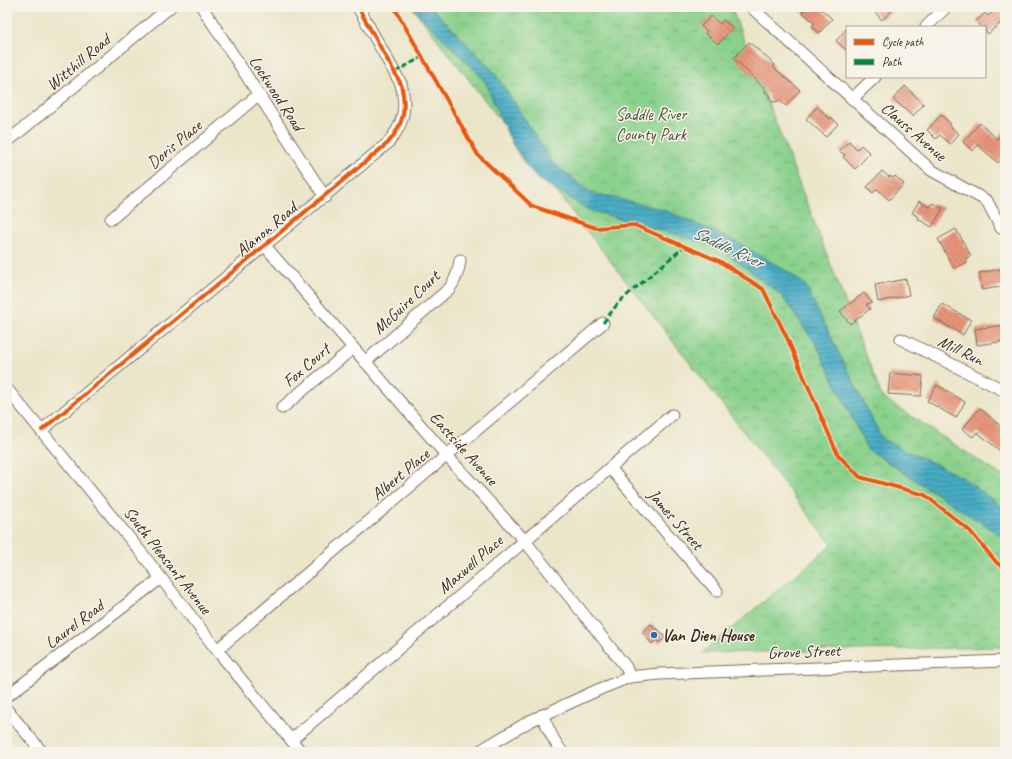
<svg xmlns="http://www.w3.org/2000/svg" width="1012" height="759" font-family="Caveat,sans-serif">
<defs>
<pattern id="park-crowns" width="20" height="18" patternUnits="userSpaceOnUse"><rect width="20" height="18" fill="#8ad18c"/><path d="M2 6a3 3 0 1 1 6 0M12 15a3 3 0 1 1 6 0" fill="none" stroke="#72aa72"/></pattern>
<pattern id="water-rules" width="6" height="5" patternUnits="userSpaceOnUse"><rect width="6" height="5" fill="#45acc4"/><path d="M0 2.5h6" fill="none" stroke="#3b8c9f"/></pattern>
<pattern id="building-back-hatch" width="6" height="6" patternUnits="userSpaceOnUse"><rect width="6" height="6" fill="#e79478"/><path d="M-1 5l2 2M0 0l6 6M5-1l2 2" fill="none" stroke="#bc7962"/></pattern>
</defs>
<rect width="100%" height="100%" fill="#f7f3e8"/>
<filter id="ink" filterUnits="userSpaceOnUse"><feTurbulence type="fractalNoise" baseFrequency=".025" numOctaves="2"/><feDisplacementMap in="SourceGraphic" scale="8" xChannelSelector="R" yChannelSelector="G"/><feConvolveMatrix kernelMatrix="1 2 1 2 8 2 1 2 1" color-interpolation-filters="sRGB"/></filter>
<filter id="wash" filterUnits="userSpaceOnUse"><feTurbulence type="fractalNoise" baseFrequency=".012" numOctaves="4" result="noise"/><feDisplacementMap in="SourceGraphic" scale="16" xChannelSelector="R" yChannelSelector="G"/><feGaussianBlur stdDeviation="0.9" result="paint"/><feColorMatrix in="noise" values="0 0 0 0 0 0 0 0 0 0 0 0 0 0 0 0 0 1.4 0 .05"/><feComposite in="paint" operator="in"/></filter>
<g filter="url(#wash)">
<rect width="100%" height="100%" fill="#ebe6ca"/>
<!-- park -->
<path fill="url(#park-crowns)" stroke="#627e55" d="M 412,7 L 731,7 L 882,397 L 1005,478 L 1005,647 L 702,653 L 832,545 Z"/>
<!-- water -->
<path fill="url(#water-rules)" stroke="#406b71" d="M 413,7 L 431,7 L 495,73 L 552,162 L 583,187 L 596,195 L 608,196 L 664,210 L 710,230 L 735,241 L 790,273 L 805,285 L 882,439 L 962,477 L 1005,509 L 1005,538 L 867,449 L 816,344 L 781,295 L 728,254 L 705,243 L 589,210 L 541,181 L 527,167 L 513,145 L 499,115 L 486,83 L 477,72 L 416,12 Z"/>
<g id="blocks">
<!-- building -->
<path fill="url(#building-back-hatch)" d="M 806,7 L 819,7 L 832,19 L 819,33 L 812,26 L 815,23 L 802,12 Z
M 870,7 L 896,7 L 882,20 Z
M 996,9 L 1005,19 L 988,34 L 985,31 L 985,27 L 982,27 L 976,21 L 985,13 L 988,16 Z
M 711,16 L 720,24 L 723,20 L 733,28 L 718,44 L 705,33 L 707,31 L 701,26 Z
M 847,28 L 847,51 L 836,41 Z
M 749,42 L 775,65 L 773,67 L 800,90 L 786,106 L 780,101 L 773,102 L 769,98 L 769,95 L 765,92 L 765,89 L 734,58 Z
M 905,86 L 924,104 L 913,116 L 893,99 Z
M 817,107 L 830,119 L 831,117 L 838,124 L 826,137 L 806,119 Z
M 941,115 L 951,124 L 949,125 L 959,134 L 950,144 L 940,135 L 936,139 L 927,130 Z
M 980,123 L 997,139 L 1005,130 L 1005,155 L 998,163 L 978,145 L 973,151 L 963,142 Z
M 849,141 L 857,149 L 861,145 L 870,153 L 855,169 L 843,157 L 845,155 L 839,151 Z
M 882,171 L 889,177 L 890,176 L 893,178 L 895,176 L 904,184 L 889,200 L 877,189 L 873,193 L 867,187 Z
M 919,201 L 929,207 L 932,203 L 943,208 L 932,227 L 918,219 L 919,217 L 912,213 Z
M 956,229 L 971,256 L 966,258 L 967,262 L 954,269 L 938,239 Z
M 1005,268 L 1005,286 L 982,290 L 979,273 Z
M 906,279 L 909,295 L 878,302 L 875,285 Z
M 864,293 L 872,303 L 866,304 L 870,309 L 850,324 L 840,311 Z
M 942,304 L 971,320 L 963,335 L 934,318 Z
M 1005,325 L 1005,341 L 977,345 L 975,329 Z
M 890,373 L 923,376 L 921,396 L 888,394 Z
M 937,385 L 965,402 L 956,418 L 927,401 Z
M 980,408 L 1005,430 L 1005,455 L 977,432 L 973,437 L 962,429 Z
M 651,624 L 656,630 L 657,628 L 665,638 L 659,643 L 656,640 L 652,644 L 642,632 Z"/>
</g>
</g>
<g filter="url(#ink)">
<use href="#blocks" fill-opacity="0" stroke="#796c5a" stroke-width="1"/>
<g fill="none" stroke-linecap="round" stroke-linejoin="round">
<!-- minor casing -->
<g stroke="#796c5a" stroke-width="13">
<path id="minor" d="M 202,7 L 325,197
M 751,7 L 931,170 L 987,201 L 1001,228
M 926,27 L 946,7
M 852,99 L 875,77
M 7,142 L 170,7
M 111,219 L 258,95
M 265,246 L 447,456 L 524,540 L 626,667 L 630,677
M 901,339 L 1005,391
M 365,362 L 450,288 C 456,279 459,271 460,260
M 7,389 L 140,551 L 217,650 L 301,752
M 282,408 L 353,348
M 42,430 L 388,143 C 404,124 407,108 401,84 L 358,7
M 610,468 L 717,591
M 217,650 L 603,323
M 7,696 L 161,578
M 7,710 L 42,752
M 542,715 C 548,728 553,741 562,752
M 291,740 L 672,415
M 478,752 L 530,721 L 600,689 L 630,677 L 659,674 L 1005,661"/>
</g>
<!-- minor -->
<use href="#minor" stroke="#fff" stroke-width="11"/>
<!-- quiet -->
<path stroke="#00873e" stroke-width="3" stroke-dasharray="6 3" stroke-linecap="butt" d="M 395,72 L 422,57
M 603,323 L 619,302 L 685,246"/>
<!-- cycleway casing -->
<g stroke="#f7f3e8" stroke-width="6">
<path id="cycleway" d="M 394,7 L 478,155 L 532,206 L 596,228 L 634,225 L 719,261 L 763,289 L 787,338 L 838,455 L 860,477 L 925,495 L 970,531 L 997,563 L 1005,568
M 42,430 L 388,143 C 404,124 407,108 401,84 L 358,7"/>
</g>
<!-- cycleway -->
<use href="#cycleway" stroke="#e8590c" stroke-width="4"/>
</g>
</g>
<!-- markers -->
<circle fill="#1f6fb2" stroke="#f7f3e8" stroke-width="1.5" cx="654" cy="635" r="4"/>
<g text-anchor="middle" stroke-width="3" stroke-linejoin="round" paint-order="stroke">
<!-- street labels -->
<g font-size="17" fill="#3b2a1e" stroke="#f7f3e8">
<text transform="translate(78 62) rotate(-40)" y="6">Witthill Road</text>
<text transform="translate(277 93) rotate(57)" y="6">Lockwood Road</text>
<text transform="translate(914 131) rotate(41)" y="6">Clauss Avenue</text>
<text transform="translate(174 144) rotate(-40)" y="6">Doris Place</text>
<text transform="translate(266 229) rotate(-40)" y="6">Alanon Road</text>
<text transform="translate(406 302) rotate(-43)" y="6">McGuire Court</text>
<text transform="translate(961 350) rotate(26)" y="6">Mill Run</text>
<text transform="translate(306 365) rotate(-41)" y="6">Fox Court</text>
<text transform="translate(464 448) rotate(48)" y="6">Eastside Avenue</text>
<text transform="translate(400 474) rotate(-40)" y="6">Albert Place</text>
<text transform="translate(676 519) rotate(49)" y="6">James Street</text>
<text transform="translate(168 560) rotate(52)" y="6">South Pleasant Avenue</text>
<text transform="translate(470 564) rotate(-41)" y="6">Maxwell Place</text>
<text transform="translate(74 624) rotate(-37)" y="6">Laurel Road</text>
<text transform="translate(804 651) rotate(-2)" y="6">Grove Street</text>
</g>
<!-- park labels -->
<g font-size="17" fill="#4f543a" stroke="#f7f3e8">
<text x="651" y="120">Saddle River<tspan x="651" dy="20">County Park</tspan></text>
</g>
<!-- poi labels -->
<g font-size="17" font-weight="bold" fill="#3b2a1e" stroke="#f7f3e8" text-anchor="start">
<text x="662" y="641">Van Dien House</text>
</g>
<!-- water labels -->
<g font-size="18" font-style="italic" fill="#3e5858" stroke="#f7f3e8">
<text transform="translate(728 247) rotate(25)" y="6">Saddle River</text>
</g>
</g>
<!-- margin -->
<rect width="1012" height="759" fill="none" stroke="#f7f3e8" stroke-width="24"/>
<!-- legend -->
<rect x="846" y="26" width="140" height="52" fill="#f7f3e8" stroke="#aca397"/>
<rect x="854" y="39" width="20" height="6" fill="#e8590c" stroke="#aca397"/>
<text x="882" y="46" font-size="12" fill="#3b2a1e">Cycle path</text>
<rect x="854" y="59" width="20" height="6" fill="#00873e" stroke="#aca397"/>
<text x="882" y="66" font-size="12" fill="#3b2a1e">Path</text>
</svg>
